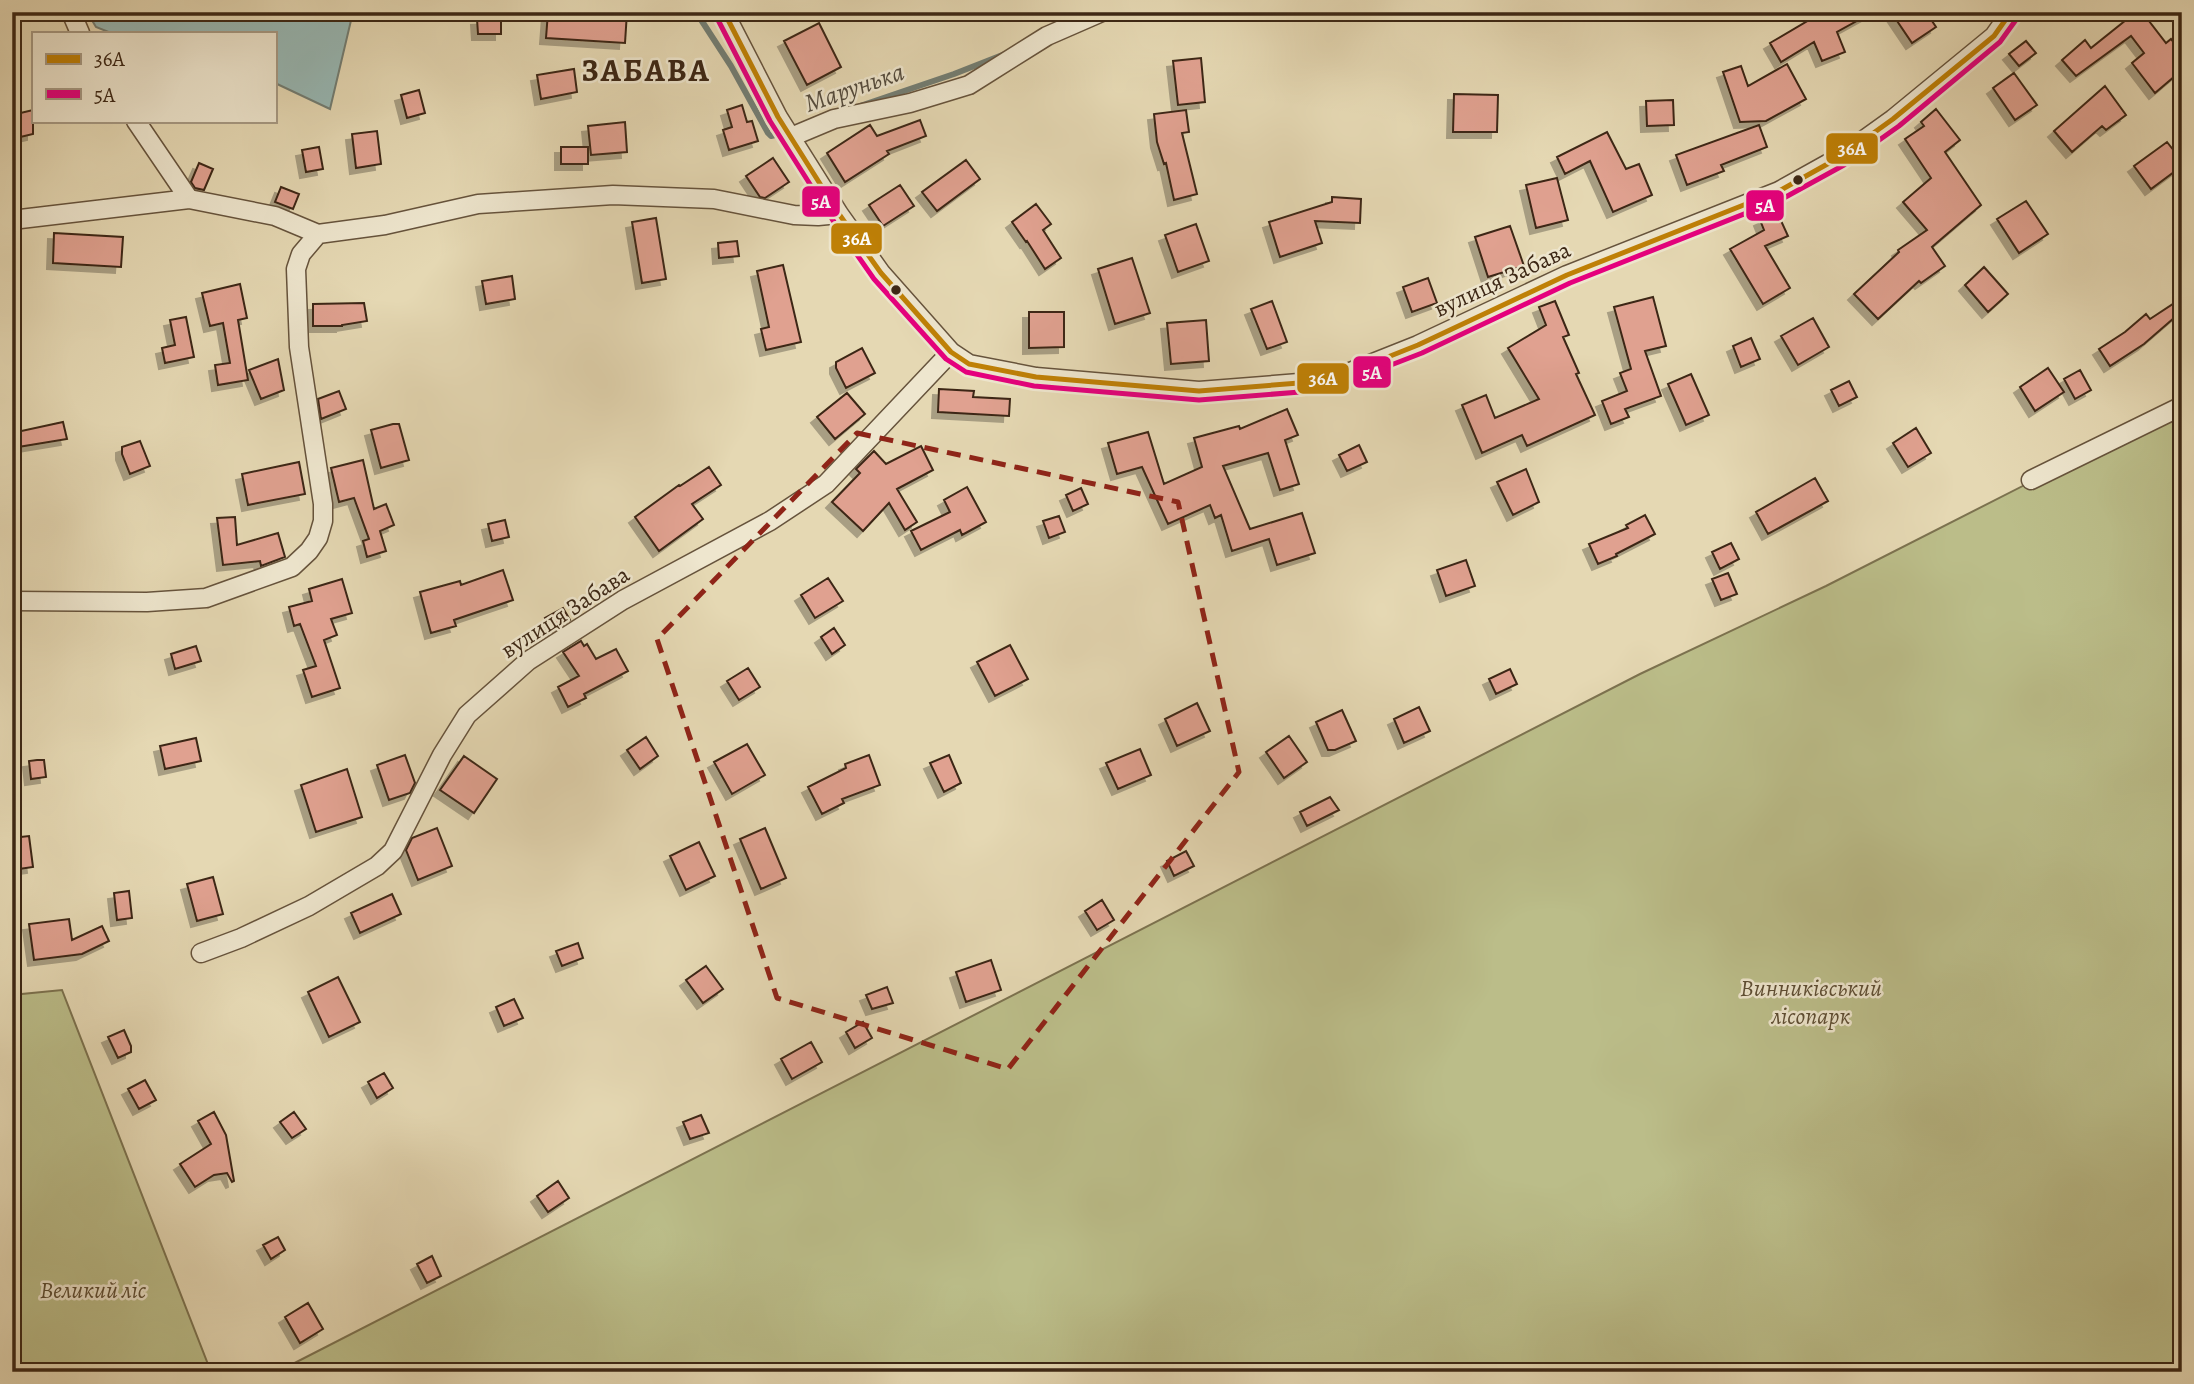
<svg xmlns="http://www.w3.org/2000/svg" width="2194" height="1384" font-family="Alegreya,serif">
<defs>
<filter id="shadow"><feDropShadow dx="-6" dy="6" stdDeviation="0" flood-color="#0004"/></filter>
</defs>
<rect width="100%" height="100%" fill="#e5d8b3"/>
<filter id="stains"><feTurbulence type="fractalNoise" baseFrequency=".00286" numOctaves="4"/><feColorMatrix values="0 0 0 0 .2 0 0 0 0 .09 0 0 0 0 .02 0 0 0 .5 -.17"/></filter>
<radialGradient id="worn" r=".72"><stop offset=".6" stop-color="#630" stop-opacity="0"/><stop offset="1" stop-color="#630" stop-opacity=".3"/></radialGradient>
<!-- green -->
<path fill="#bbbd89" stroke="#7c724f" stroke-width="2" d="M 2182,405 L 2182,1372 L 277,1372 L 1640,674 L 1826,586 Z
M 62,990 L 211,1372 L 12,1372 L 12,995 Z"/>
<!-- water -->
<path fill="#98b8b4" stroke="#737e74" stroke-width="2" d="M 87,12 L 353,12 L 330,109 L 275,83 L 275,33 L 111,33 L 96,27 Z"/>
<g fill="none" stroke-linecap="round" stroke-linejoin="round">
<!-- stream -->
<path stroke="#737e74" stroke-width="6" d="M 696,12 L 731,66 L 768,133 L 771,136 L 784,133
M 12,15 L 24,12
M 860,106 L 954,74 L 1005,54"/>
</g>
<!-- building -->
<path fill="#e0a190" stroke="#3c2715" stroke-width="2" filter="url(#shadow)" d="M 548,12 L 627,12 L 625,43 L 546,38 Z
M 1827,12 L 1873,12 L 1837,32 L 1845,52 L 1822,61 L 1814,42 L 1781,62 L 1770,43 L 1811,19 Z
M 1891,12 L 1926,12 L 1936,27 L 1912,43 Z
M 2136,12 L 2142,12 L 2166,43 L 2171,39 L 2182,52 L 2182,70 L 2155,93 L 2132,63 L 2144,53 L 2131,36 L 2076,76 L 2062,60 L 2085,40 L 2091,48 Z
M 501,18 L 501,34 L 478,34 L 477,19 Z
M 819,23 L 841,67 L 807,85 L 784,41 Z
M 2026,41 L 2036,53 L 2019,66 L 2009,54 Z
M 1201,58 L 1205,102 L 1178,105 L 1173,61 Z
M 1787,64 L 1806,99 L 1766,121 L 1740,122 L 1723,72 L 1741,66 L 1748,86 Z
M 574,69 L 577,92 L 541,99 L 537,75 Z
M 2014,73 L 2037,105 L 2015,120 L 1993,88 Z
M 2105,86 L 2126,115 L 2106,130 L 2102,126 L 2072,152 L 2054,131 Z
M 419,90 L 425,113 L 407,118 L 401,95 Z
M 1454,94 L 1498,95 L 1497,132 L 1453,132 Z
M 1673,100 L 1674,125 L 1647,126 L 1646,101 Z
M 742,105 L 747,122 L 752,121 L 758,141 L 729,150 L 723,130 L 732,127 L 727,110 Z
M 1936,109 L 1960,140 L 1945,152 L 1981,205 L 1932,247 L 1945,266 L 1921,283 L 1919,281 L 1878,319 L 1854,294 L 1899,252 L 1898,250 L 1927,230 L 1903,202 L 1931,178 L 1905,139 L 1924,126 L 1921,122 Z
M 33,110 L 33,134 L 12,139 L 12,115 Z
M 1186,110 L 1189,132 L 1182,133 L 1197,194 L 1174,200 L 1166,163 L 1164,164 L 1157,142 L 1154,114 Z
M 920,120 L 926,136 L 887,151 L 889,154 L 845,182 L 827,153 L 870,125 L 877,136 Z
M 625,122 L 627,152 L 591,155 L 588,126 Z
M 1759,125 L 1767,147 L 1721,165 L 1724,171 L 1687,185 L 1676,155 Z
M 377,131 L 381,164 L 356,168 L 352,134 Z
M 1607,132 L 1626,169 L 1639,164 L 1652,195 L 1613,212 L 1590,161 L 1565,174 L 1557,157 Z
M 2167,142 L 2182,161 L 2182,166 L 2151,189 L 2134,166 Z
M 319,147 L 323,169 L 306,172 L 302,150 Z
M 561,147 L 588,147 L 588,164 L 561,164 Z
M 773,158 L 789,182 L 765,198 L 760,197 L 746,176 Z
M 966,160 L 980,179 L 937,211 L 922,192 Z
M 199,163 L 213,169 L 204,190 L 195,188 L 191,182 Z
M 1557,178 L 1568,220 L 1536,228 L 1526,185 Z
M 900,185 L 914,206 L 883,226 L 869,205 Z
M 281,187 L 299,194 L 293,209 L 275,202 Z
M 1332,197 L 1361,199 L 1360,223 L 1315,221 L 1322,243 L 1280,257 L 1269,222 L 1332,202 Z
M 2026,201 L 2048,234 L 2019,253 L 1997,219 Z
M 1036,204 L 1051,224 L 1043,230 L 1061,258 L 1045,269 L 1027,241 L 1026,242 L 1012,222 Z
M 1777,212 L 1788,236 L 1765,246 L 1790,288 L 1763,304 L 1730,249 L 1764,230 L 1760,220 Z
M 656,218 L 666,279 L 642,283 L 632,222 Z
M 1196,224 L 1209,261 L 1178,272 L 1165,235 Z
M 1510,226 L 1524,266 L 1488,277 L 1475,237 Z
M 54,233 L 123,237 L 121,267 L 53,263 Z
M 737,241 L 739,256 L 719,258 L 718,243 Z
M 1132,258 L 1150,313 L 1115,324 L 1098,269 Z
M 783,265 L 801,342 L 766,350 L 761,329 L 769,327 L 757,271 Z
M 1984,267 L 2008,294 L 1988,312 L 1965,285 Z
M 512,276 L 515,299 L 486,304 L 482,281 Z
M 1428,278 L 1437,303 L 1412,312 L 1403,287 Z
M 240,284 L 247,318 L 238,320 L 248,380 L 218,385 L 215,365 L 230,363 L 223,323 L 210,326 L 202,293 Z
M 1653,297 L 1666,346 L 1645,351 L 1661,396 L 1625,409 L 1629,417 L 1611,424 L 1602,401 L 1627,391 L 1620,373 L 1631,369 L 1614,307 Z
M 1272,301 L 1287,342 L 1267,349 L 1251,309 Z
M 1555,301 L 1569,335 L 1563,337 L 1579,373 L 1576,374 L 1595,415 L 1527,446 L 1522,435 L 1482,453 L 1462,405 L 1486,395 L 1495,418 L 1539,399 L 1508,348 L 1546,325 L 1539,307 Z
M 2176,302 L 2182,311 L 2144,344 L 2110,366 L 2099,349 L 2125,332 L 2146,314 L 2150,319 Z
M 364,303 L 367,321 L 342,325 L 342,326 L 313,326 L 313,304 Z
M 1029,312 L 1064,312 L 1064,347 L 1029,348 Z
M 186,317 L 194,357 L 165,363 L 162,348 L 175,345 L 170,320 Z
M 1813,318 L 1829,347 L 1798,365 L 1781,336 Z
M 1206,320 L 1209,361 L 1171,364 L 1167,323 Z
M 1751,338 L 1760,359 L 1741,367 L 1733,346 Z
M 862,348 L 875,373 L 846,388 L 836,368 L 836,362 Z
M 278,359 L 284,390 L 261,399 L 249,370 Z
M 2048,368 L 2064,392 L 2035,411 L 2020,387 Z
M 2080,370 L 2091,390 L 2075,399 L 2064,379 Z
M 1691,374 L 1709,415 L 1686,425 L 1668,384 Z
M 1849,381 L 1857,397 L 1839,406 L 1831,390 Z
M 939,389 L 974,391 L 973,397 L 1010,399 L 1009,416 L 938,412 Z
M 339,391 L 346,409 L 321,419 L 318,399 Z
M 847,393 L 865,414 L 835,439 L 817,417 Z
M 1287,409 L 1298,435 L 1285,440 L 1299,484 L 1280,490 L 1268,453 L 1223,466 L 1250,529 L 1302,513 L 1315,553 L 1277,565 L 1269,539 L 1232,551 L 1221,515 L 1215,518 L 1210,505 L 1168,524 L 1142,467 L 1117,474 L 1108,443 L 1148,432 L 1164,484 L 1202,467 L 1194,438 L 1239,426 L 1240,429 Z
M 63,422 L 67,439 L 12,448 L 12,433 Z
M 393,424 L 399,424 L 409,460 L 381,468 L 371,430 Z
M 1916,428 L 1931,453 L 1908,467 L 1893,443 Z
M 140,441 L 150,466 L 130,474 L 122,454 L 122,447 Z
M 1359,445 L 1367,462 L 1347,471 L 1339,455 Z
M 921,446 L 933,470 L 897,489 L 917,522 L 905,530 L 889,503 L 863,531 L 832,502 L 860,473 L 856,469 L 874,451 L 886,464 Z
M 363,460 L 374,509 L 386,504 L 394,525 L 380,531 L 386,551 L 367,557 L 363,541 L 369,539 L 354,498 L 339,502 L 331,468 Z
M 299,462 L 305,494 L 248,505 L 242,474 Z
M 709,467 L 721,485 L 692,504 L 703,519 L 659,551 L 635,517 L 679,485 L 680,486 Z
M 1526,469 L 1539,502 L 1513,515 L 1497,482 Z
M 1815,478 L 1828,501 L 1768,534 L 1756,512 Z
M 967,487 L 986,522 L 962,535 L 960,530 L 921,550 L 911,531 L 950,512 L 944,500 Z
M 1081,488 L 1088,504 L 1073,511 L 1066,495 Z
M 1645,515 L 1655,534 L 1616,554 L 1617,556 L 1598,564 L 1589,544 L 1628,528 L 1626,525 Z
M 1059,516 L 1065,532 L 1049,538 L 1043,521 Z
M 235,517 L 237,545 L 278,533 L 285,557 L 261,566 L 260,561 L 223,565 L 217,518 Z
M 505,520 L 509,537 L 492,541 L 488,524 Z
M 1731,543 L 1739,559 L 1720,569 L 1712,552 Z
M 1466,560 L 1475,586 L 1446,596 L 1437,570 Z
M 503,570 L 513,600 L 454,620 L 456,626 L 431,633 L 420,592 L 460,581 L 461,585 Z
M 1728,573 L 1737,594 L 1721,600 L 1712,579 Z
M 828,578 L 843,601 L 815,618 L 801,595 Z
M 342,579 L 352,613 L 331,619 L 337,635 L 324,640 L 340,688 L 312,697 L 303,670 L 316,666 L 300,624 L 294,626 L 289,607 L 312,601 L 309,589 Z
M 563,608 L 570,620 L 552,632 L 545,618 Z
M 834,628 L 845,645 L 832,654 L 821,637 Z
M 581,641 L 584,646 L 587,644 L 596,659 L 616,649 L 628,671 L 584,694 L 586,698 L 568,707 L 558,687 L 579,676 L 563,652 Z
M 1010,645 L 1028,679 L 995,696 L 977,662 Z
M 196,646 L 201,661 L 175,669 L 171,654 Z
M 748,668 L 760,687 L 739,700 L 727,681 Z
M 1510,669 L 1517,684 L 1496,694 L 1489,679 Z
M 1197,703 L 1210,731 L 1177,746 L 1165,719 Z
M 1419,707 L 1430,731 L 1404,743 L 1394,719 Z
M 1342,710 L 1356,741 L 1335,750 L 1328,750 L 1316,722 Z
M 1289,736 L 1307,762 L 1284,778 L 1266,752 Z
M 646,737 L 658,756 L 640,769 L 627,750 Z
M 196,738 L 201,761 L 165,769 L 160,746 Z
M 747,744 L 765,775 L 732,794 L 714,762 Z
M 1140,749 L 1151,775 L 1118,789 L 1106,763 Z
M 405,755 L 415,783 L 410,793 L 389,800 L 377,765 Z
M 869,755 L 880,785 L 842,799 L 844,803 L 822,814 L 808,787 L 846,768 L 845,764 Z
M 949,755 L 961,783 L 944,792 L 930,763 Z
M 464,756 L 497,779 L 474,813 L 440,790 Z
M 37,760 L 44,760 L 46,777 L 31,779 L 29,761 Z
M 347,769 L 362,817 L 316,832 L 301,785 Z
M 1330,797 L 1339,810 L 1307,826 L 1300,812 Z
M 437,828 L 452,866 L 418,880 L 406,850 L 412,838 Z
M 765,828 L 786,878 L 761,889 L 740,839 Z
M 29,836 L 33,867 L 12,870 L 12,838 Z
M 699,842 L 715,876 L 686,890 L 670,856 Z
M 1186,851 L 1194,866 L 1174,876 L 1167,861 Z
M 213,877 L 223,914 L 197,921 L 187,884 Z
M 129,891 L 132,918 L 117,920 L 114,893 Z
M 392,894 L 401,914 L 360,933 L 351,913 Z
M 1102,900 L 1114,920 L 1097,930 L 1085,911 Z
M 69,919 L 72,940 L 102,926 L 109,941 L 82,954 L 34,960 L 29,924 Z
M 578,943 L 583,958 L 562,966 L 556,951 Z
M 991,960 L 1001,990 L 966,1002 L 956,972 Z
M 706,966 L 723,989 L 703,1003 L 686,980 Z
M 338,977 L 360,1022 L 329,1037 L 308,992 Z
M 887,987 L 893,1003 L 872,1009 L 866,995 Z
M 514,999 L 523,1018 L 504,1026 L 496,1007 Z
M 863,1022 L 872,1038 L 855,1048 L 846,1032 Z
M 124,1030 L 131,1046 L 131,1052 L 118,1058 L 108,1037 Z
M 811,1042 L 822,1062 L 792,1079 L 781,1059 Z
M 384,1073 L 393,1088 L 377,1098 L 368,1082 Z
M 145,1080 L 156,1100 L 139,1109 L 128,1089 Z
M 214,1112 L 226,1135 L 234,1181 L 232,1182 L 227,1173 L 214,1175 L 195,1187 L 180,1164 L 211,1144 L 198,1121 Z
M 294,1112 L 306,1129 L 292,1138 L 280,1122 Z
M 701,1115 L 709,1133 L 690,1139 L 683,1122 Z
M 558,1181 L 569,1198 L 548,1212 L 537,1196 Z
M 278,1237 L 285,1250 L 271,1259 L 263,1245 Z
M 432,1256 L 441,1276 L 427,1283 L 417,1264 Z
M 308,1303 L 323,1329 L 300,1343 L 285,1317 Z"/>
<g fill="none" stroke-linecap="round" stroke-linejoin="round">
<!-- minor casing -->
<g stroke="#66533c" stroke-width="21">
<path id="minor" d="M 71,12 L 80,33
M 724,12 L 778,117 L 839,214 L 881,273 L 951,352 L 969,364 L 1036,377 L 1199,391 L 1299,383 L 1345,374 L 1418,345 L 1567,275 L 1779,191 L 1840,157 L 1893,119 L 1994,36 L 2011,12
M 136,121 L 189,199
M 791,137 L 834,119 L 910,103 L 969,85 L 1047,36 L 1102,12
M 12,220 L 189,199 L 275,216 L 318,234 L 385,225 L 478,204 L 613,195 L 714,199 L 794,215 L 818,216 L 839,214
M 2031,480 L 2182,406
M 12,601 L 147,602 L 206,598 L 292,567 L 309,551 L 318,538 L 323,521 L 323,504 L 299,347 L 296,269 L 301,254 L 318,234
M 201,953 L 241,938 L 309,906 L 377,866 L 393,851 L 442,755 L 467,715 L 528,661 L 623,600 L 770,521 L 826,484 L 951,352"/>
</g>
<!-- minor -->
<use href="#minor" stroke="#eee6ce" stroke-width="18"/>
<!-- bus-1 casing -->
<g stroke="#eee6ce" stroke-width="10">
<path id="bus-1" d="M 724,12 L 778,117 L 839,214 L 881,273 L 951,352 L 969,364 L 1036,377 L 1199,391 L 1299,383 L 1345,374 L 1418,345 L 1567,275 L 1779,191 L 1840,157 L 1893,119 L 1994,36 L 2011,12"/>
</g>
<!-- bus-2 casing -->
<g stroke="#eee6ce" stroke-width="10">
<path id="bus-2" d="M 716,16 L 770,121 L 832,219 L 874,279 L 946,359 L 966,372 L 1034,386 L 1199,400 L 1300,392 L 1347,382 L 1422,353 L 1570,283 L 1782,199 L 1844,165 L 1899,126 L 2000,42 L 2018,17"/>
</g>
<!-- bus-1 -->
<use href="#bus-1" stroke="#bf8006" stroke-width="5"/>
<!-- bus-2 -->
<use href="#bus-2" stroke="#e5007d" stroke-width="5"/>
</g>
<!-- marked area -->
<path fill="none" stroke="#8f2418" stroke-width="5" stroke-dasharray="14 9" stroke-linejoin="round" d="M 857,433 L 1178,502 L 1239,772 L 1008,1069 L 777,998 L 657,639 Z"/>
<!-- markers -->
<g fill="#3c2715" stroke="#eee6ce" stroke-width="2.5">
<circle cx="1798" cy="180" r="6"/>
<circle cx="896" cy="290" r="6"/>
</g>
<g text-anchor="middle" stroke-width="5" stroke-linejoin="round" paint-order="stroke">
<!-- street labels -->
<g font-size="24" fill="#3c2715" stroke="#eee6ce">
<text transform="translate(1502 279) rotate(-25)" y="8">вулиця Забава</text>
<text transform="translate(565 612) rotate(-33)" y="8">вулиця Забава</text>
</g>
<!-- park labels -->
<g font-size="24" font-style="italic" fill="#5c4c32" stroke="#eee6ce">
<text x="1811" y="996">Винниківський<tspan x="1811" dy="28">лісопарк</tspan></text>
<text x="93" y="1298">Великий ліс</text>
</g>
<!-- water labels -->
<g font-size="26" font-style="italic" fill="#534b3d" stroke="#eee6ce">
<text transform="translate(854 87) rotate(-19)" y="9">Марунька</text>
</g>
<!-- district labels -->
<g font-size="32" font-weight="bold" letter-spacing="2" fill="#3c2715" stroke="#eee6ce">
<text x="646" y="81">ЗАБАВА</text>
</g>
</g>
<g stroke="#eee6ce" stroke-width="2.5">
<rect x="1825" y="132" width="54" height="33" rx="7" fill="#bf8006"/>
<rect x="801" y="185" width="40" height="33" rx="7" fill="#e5007d"/>
<rect x="1745" y="189" width="40" height="33" rx="7" fill="#e5007d"/>
<rect x="830" y="222" width="53" height="33" rx="7" fill="#bf8006"/>
<rect x="1352" y="355" width="40" height="34" rx="7" fill="#e5007d"/>
<rect x="1296" y="362" width="54" height="33" rx="7" fill="#bf8006"/>
</g>
<g font-size="19" text-anchor="middle" font-weight="bold" fill="#fff">
<text x="1852" y="155">36А</text>
<text x="821" y="208">5А</text>
<text x="1765" y="212">5А</text>
<text x="857" y="245">36А</text>
<text x="1372" y="379">5А</text>
<text x="1323" y="385">36А</text>
</g>
<!-- margin -->
<rect width="2194" height="1384" fill="none" stroke="#e5d8b3" stroke-width="42"/>
<rect x="14" y="14" width="2166" height="1356" fill="none" stroke="#3c2715" stroke-width="3.5"/>
<rect x="21" y="21" width="2152" height="1342" fill="none" stroke="#3c2715" stroke-width="2"/>
<!-- legend -->
<rect x="32" y="32" width="245" height="91" fill="#eee6ce" stroke="#a79a84" stroke-width="2"/>
<rect x="46" y="54" width="35" height="10" fill="#bf8006" stroke="#a79a84" stroke-width="2"/>
<text x="94" y="66" font-size="21" fill="#3c2715">36А</text>
<rect x="46" y="89" width="35" height="10" fill="#e5007d" stroke="#a79a84" stroke-width="2"/>
<text x="94" y="102" font-size="21" fill="#3c2715">5А</text>
<rect width="100%" height="100%" filter="url(#stains)"/>
<rect width="100%" height="100%" fill="url(#worn)"/>
</svg>
